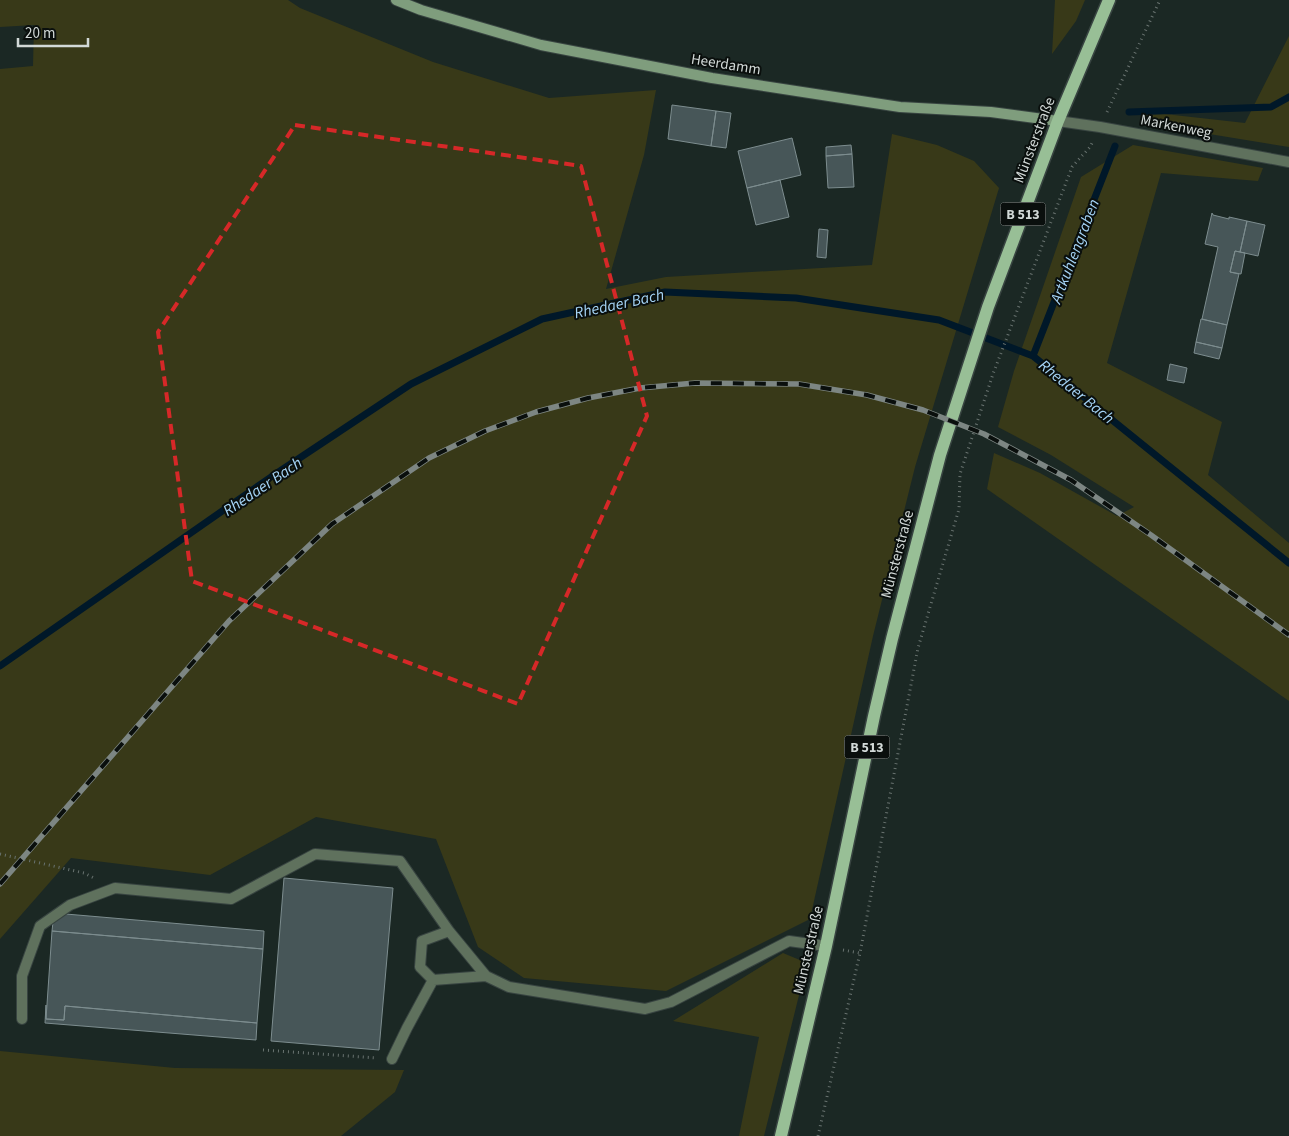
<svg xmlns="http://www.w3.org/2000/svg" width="1289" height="1136" font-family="'Source Sans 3',sans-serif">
<rect width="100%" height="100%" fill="#1b2824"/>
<!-- green -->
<path fill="#383918" d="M 0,0 L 288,0 L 300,8 L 433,62 L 549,98 L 656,90 L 644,155 L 606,289 L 666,277 L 872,265 L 892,134 L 937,145 L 974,161 L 999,188 L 915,467 L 873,636 L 810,919 L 666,991 L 524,978 L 478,947 L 436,839 L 316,817 L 210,875 L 71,858 L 0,939 L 0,69 L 33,66 L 34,25 L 0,27 Z
M 1055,0 L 1085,0 L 1076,21 L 1052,54 Z
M 1289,36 L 1289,147 L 1142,123 L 1147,112 L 1245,123 Z
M 1133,145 L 1263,168 L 1258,181 L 1161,173 L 1107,363 L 1222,422 L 1208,475 L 1289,543 L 1289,701 L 987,489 L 994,453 L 1040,473 L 1117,516 L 1134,507 L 1051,455 L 998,427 L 1014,371 L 1081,177 Z
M 783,953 L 807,963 L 764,1136 L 739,1136 L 759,1037 L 673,1021 Z
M 0,1051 L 175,1068 L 404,1070 L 395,1092 L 341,1136 L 0,1136 Z"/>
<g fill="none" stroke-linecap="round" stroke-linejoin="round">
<!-- stream -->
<path stroke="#001829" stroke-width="7" d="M 1129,112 L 1271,107 L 1289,97
M 1033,356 L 1115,146
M 0,666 L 271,477 L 411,384 L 542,319 L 665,292 L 796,298 L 939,320 L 1033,356 L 1289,563"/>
</g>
<!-- building -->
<path fill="#475658" stroke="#7d8d8f" d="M 672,105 L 716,111 L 711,146 L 668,139 Z
M 716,111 L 731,113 L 726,148 L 711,146 Z
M 792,138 L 801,175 L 747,188 L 738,151 Z
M 851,145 L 852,154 L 826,156 L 826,147 Z
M 852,154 L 854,187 L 828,188 L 826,156 Z
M 780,180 L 789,217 L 756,225 L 747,188 Z
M 1212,213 L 1213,215 L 1229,219 L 1229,217 L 1247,221 L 1240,252 L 1235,251 L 1230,272 L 1239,274 L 1227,325 L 1202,319 L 1218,247 L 1205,244 Z
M 1247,221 L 1265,225 L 1258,256 L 1240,252 Z
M 819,229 L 828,230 L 826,258 L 817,257 Z
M 1235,251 L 1245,253 L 1241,274 L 1230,272 Z
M 1201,319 L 1227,325 L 1222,348 L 1196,342 Z
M 1196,342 L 1222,348 L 1219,359 L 1194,353 Z
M 1170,364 L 1187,368 L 1184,383 L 1167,380 Z
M 284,878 L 393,888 L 379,1050 L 271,1041 Z
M 54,913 L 264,931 L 263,949 L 52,931 Z
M 52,931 L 263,949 L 257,1023 L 65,1006 L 64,1020 L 46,1019 Z
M 46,1005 L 46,1019 L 64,1020 L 65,1006 L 257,1023 L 256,1040 L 45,1023 Z"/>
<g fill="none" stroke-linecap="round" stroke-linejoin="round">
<!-- lane casing -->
<g stroke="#384441" stroke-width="12">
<path id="lane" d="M 449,931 L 422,941 L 420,967 L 433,980 L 486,976
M 22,1019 L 22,976 L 40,926 L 70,905 L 115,888 L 231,899 L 315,854 L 400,861 L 449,931 L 486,976 L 509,987 L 645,1009 L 671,1002 L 789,941 L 826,946
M 392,1059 L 407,1028 L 433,980"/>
</g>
<!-- street casing -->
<g stroke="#384441" stroke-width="12">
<path id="street" d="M 1058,121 L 1100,127 L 1289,162"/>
</g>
<!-- secondary casing -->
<g stroke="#384441" stroke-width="12">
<path id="secondary" d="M 396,0 L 421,10 L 541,45 L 712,78 L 900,107 L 991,112 L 1058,121"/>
</g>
<!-- primary casing -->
<g stroke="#384441" stroke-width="15">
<path id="primary" d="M 781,1136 L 826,946 L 874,716 L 892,639 L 940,455 L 988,307 L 1058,121 L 1109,0"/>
</g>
<!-- path -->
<path stroke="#697370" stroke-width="3" stroke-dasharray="1 4" stroke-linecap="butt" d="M 1107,112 L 1160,0
M 0,854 L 84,873 L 94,878
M 843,950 L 860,953
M 263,1050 L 377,1058
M 818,1136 L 860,953 L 918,648 L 959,509 L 960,474 L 993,374 L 1072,167 L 1090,147 L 1092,143"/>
<!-- lane -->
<use href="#lane" stroke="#5f715d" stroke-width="10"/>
<!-- street -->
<use href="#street" stroke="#5f715d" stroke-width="10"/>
<!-- secondary -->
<use href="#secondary" stroke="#7f9d7d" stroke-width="10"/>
<!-- primary -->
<use href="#primary" stroke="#98bf96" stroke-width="12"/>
<!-- rail casing -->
<g stroke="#7d8683" stroke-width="5.5">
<path id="rail" d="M 0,884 L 229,621 L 332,524 L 429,458 L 485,431 L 536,412 L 588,398 L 640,388 L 695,383 L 799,384 L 867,395 L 923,410 L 984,434 L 1071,480 L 1151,535 L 1289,635"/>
</g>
<!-- rail -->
<use href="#rail" stroke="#0a0f0d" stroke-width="4" stroke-dasharray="11" stroke-linecap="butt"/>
</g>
<!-- marked area -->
<path fill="none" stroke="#d62828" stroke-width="4" stroke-dasharray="10 6" stroke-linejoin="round" d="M 295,125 L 581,166 L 647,416 L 518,704 L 192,581 L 158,332 Z"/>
<g text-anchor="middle" stroke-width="4" stroke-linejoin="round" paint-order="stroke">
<!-- shield labels -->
<g fill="#0a0f0d" stroke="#969c9a" stroke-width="1">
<rect x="1000.5" y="202.5" width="45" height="23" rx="4"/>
<rect x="844.5" y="735.5" width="45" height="23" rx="4"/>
</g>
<g font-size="14" font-weight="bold" fill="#d2d9d7">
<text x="1023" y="219">B 513</text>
<text x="867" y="752">B 513</text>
</g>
<!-- street labels -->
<g font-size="15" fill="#d2d9d7" stroke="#0a0f0d">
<text transform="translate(726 64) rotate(9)" y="5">Heerdamm</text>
<text transform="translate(1176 126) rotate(11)" y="5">Markenweg</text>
<text transform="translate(1034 140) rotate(-69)" y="5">Münsterstraße</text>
<text transform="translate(897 554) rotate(-75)" y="5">Münsterstraße</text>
<text transform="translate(808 950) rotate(-77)" y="5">Münsterstraße</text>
</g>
<!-- water labels -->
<g font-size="16" font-style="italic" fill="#a5d4f6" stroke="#0a0f0d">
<text transform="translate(1074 251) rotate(-69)" y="6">Artkuhlengraben</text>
<text transform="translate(619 303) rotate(-12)" y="6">Rhedaer Bach</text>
<text transform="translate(1077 391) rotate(39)" y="6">Rhedaer Bach</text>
<text transform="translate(262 486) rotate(-34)" y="6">Rhedaer Bach</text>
</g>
</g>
<!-- scale -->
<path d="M18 38v8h70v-8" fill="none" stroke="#d2d9d7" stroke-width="2.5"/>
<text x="25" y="38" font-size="15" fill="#d2d9d7" stroke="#0a0f0d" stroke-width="4" paint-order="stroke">20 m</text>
</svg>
